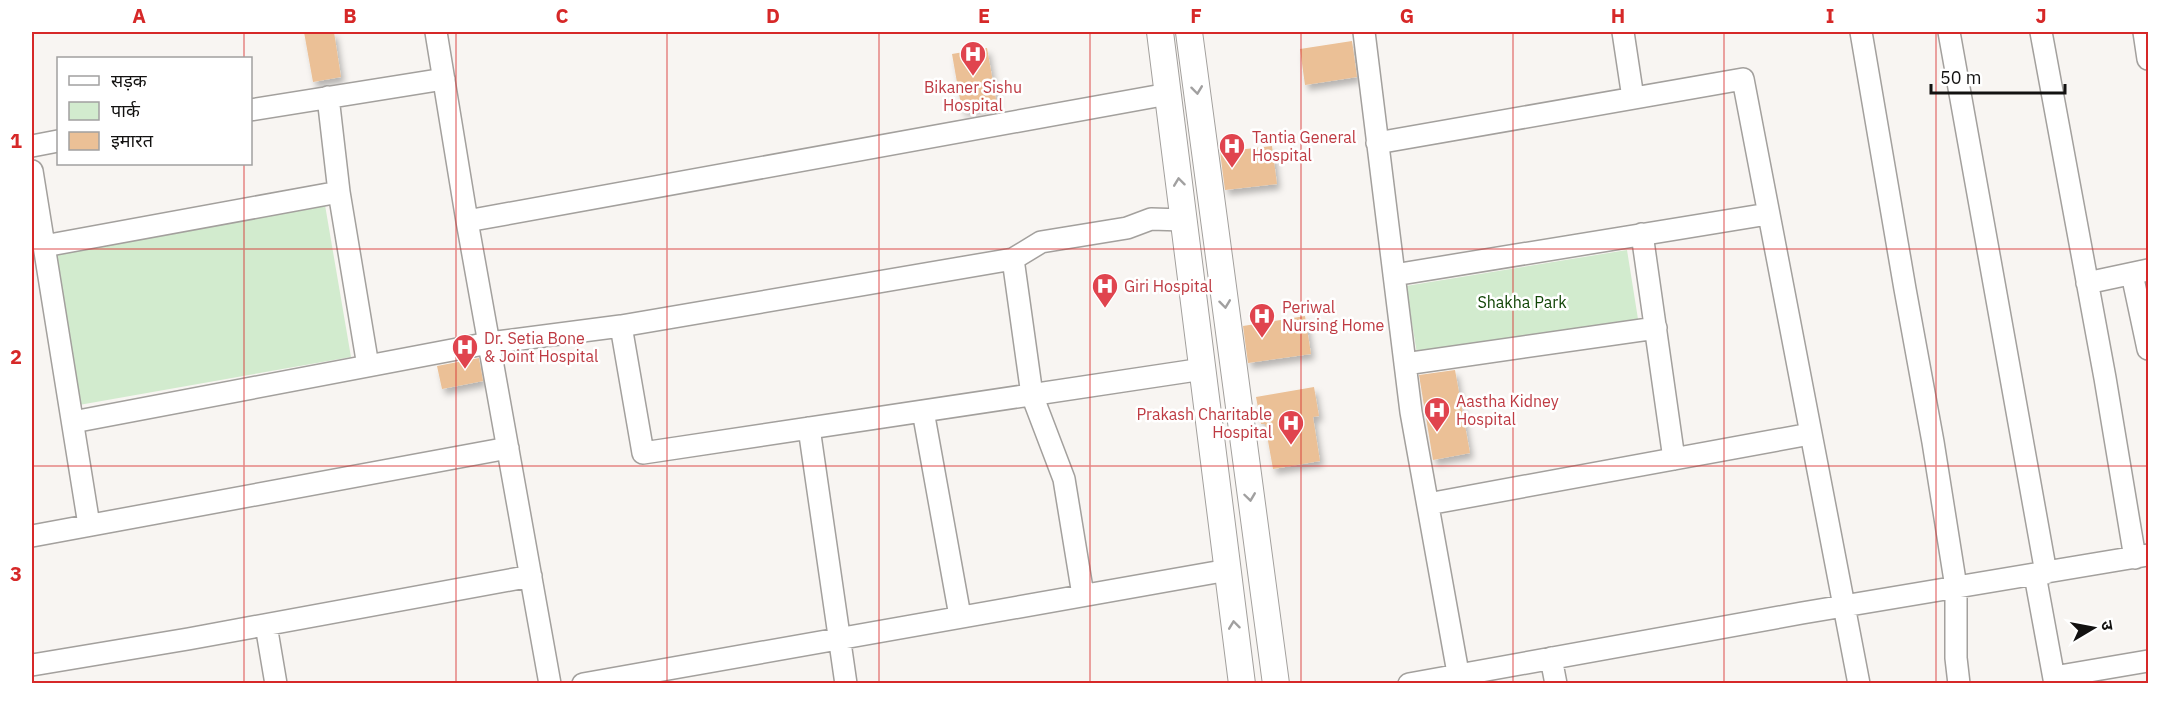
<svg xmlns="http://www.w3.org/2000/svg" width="2180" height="715" font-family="'IBM Plex Sans','Noto Sans Devanagari',sans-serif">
<defs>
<filter id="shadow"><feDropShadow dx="3.5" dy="5.5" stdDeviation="3" flood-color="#0004"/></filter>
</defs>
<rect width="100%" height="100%" fill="#f8f5f2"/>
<!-- green -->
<path fill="#d2ebce" d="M 325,205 L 351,357 L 79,405 L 52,253 Z
M 1627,250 L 1638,319 L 1417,354 L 1406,286 Z"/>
<!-- building -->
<path fill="#ebc096" filter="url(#shadow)" d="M 304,32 L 334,32 L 341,77 L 313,82 Z
M 1352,41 L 1357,77 L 1305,85 L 1300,49 Z
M 987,48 L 997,105 L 962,111 L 952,54 Z
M 1272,146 L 1277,184 L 1225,190 L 1220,152 Z
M 1305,316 L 1311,354 L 1248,363 L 1243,326 Z
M 479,358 L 483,381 L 442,389 L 437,366 Z
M 1455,370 L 1470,453 L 1433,460 L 1419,375 Z
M 1314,387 L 1319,416 L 1313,417 L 1320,461 L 1273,469 L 1265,424 L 1261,424 L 1256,397 Z"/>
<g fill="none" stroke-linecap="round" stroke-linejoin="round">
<!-- minor casing -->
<g stroke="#a3a09d" stroke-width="24">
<path id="minor" d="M 436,32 L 467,221 L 550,684
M 1364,32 L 1411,412 L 1460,684
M 1623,32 L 1633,98
M 1861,32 L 1905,289 L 1933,442 L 1956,587 L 1956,658 L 1959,684
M 1949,32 L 2046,573
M 2041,32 L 2105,378 L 2135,558
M 2144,32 L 2148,59
M 328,97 L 339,192 L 368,366
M 250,110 L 444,79
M 1377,143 L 1743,79 L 1859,684
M 32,146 L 58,141
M 32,171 L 89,525
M 467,221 L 1168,94
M 1642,234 L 1674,459
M 44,246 L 339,192
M 1013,259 L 1041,242 L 1127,228 L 1151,219 L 1184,220
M 2132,274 L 2148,349
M 1394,275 L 1768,214
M 2087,283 L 2148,270
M 621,326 L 643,453 L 1203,369
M 1405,364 L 1656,328
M 923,411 L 960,616
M 73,422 L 489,343 L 621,326 L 1013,259 L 1032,395 L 1064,479 L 1083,595
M 809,428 L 846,684
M 1428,504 L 1810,434
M 32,536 L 508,448
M 2035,575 L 2055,684
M 266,625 L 276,684
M 1551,658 L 1556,684
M 32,665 L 188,639 L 531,576
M 2054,677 L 2148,661
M 583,684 L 1228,570
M 1409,684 L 1802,613 L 2148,555"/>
</g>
<!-- tertiary casing -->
<g stroke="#a3a09d" stroke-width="28">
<path id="tertiary" d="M 1160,32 L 1242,684
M 1189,32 L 1276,684"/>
</g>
<!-- minor -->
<use href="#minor" stroke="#fff" stroke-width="21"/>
<!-- tertiary -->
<use href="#tertiary" stroke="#fff" stroke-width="26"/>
</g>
<!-- one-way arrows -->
<defs><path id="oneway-chevron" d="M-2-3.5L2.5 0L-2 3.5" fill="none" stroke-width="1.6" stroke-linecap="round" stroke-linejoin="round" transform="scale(1.5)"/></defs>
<g stroke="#a1a0a0">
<use href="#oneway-chevron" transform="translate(1197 90) rotate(83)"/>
<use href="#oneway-chevron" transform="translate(1179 182) rotate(-97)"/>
<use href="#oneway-chevron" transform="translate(1225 304) rotate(83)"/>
<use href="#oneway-chevron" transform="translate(1250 497) rotate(82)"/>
<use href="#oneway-chevron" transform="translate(1234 625) rotate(-97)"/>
</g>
<!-- grid -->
<path fill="none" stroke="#d62828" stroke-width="1.5" stroke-opacity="0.55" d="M 244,32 L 244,58M 456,32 L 456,684M 667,32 L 667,684M 879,32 L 879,684M 1090,32 L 1090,684M 1301,32 L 1301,684M 1513,32 L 1513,684M 1724,32 L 1724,684M 1936,32 L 1936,684M 244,164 L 244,684M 32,249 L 2148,249M 32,466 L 2148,466"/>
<!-- icons -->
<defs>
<g id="hospital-pin" transform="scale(1.35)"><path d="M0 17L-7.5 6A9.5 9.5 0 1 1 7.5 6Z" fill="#e0444e" stroke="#fff"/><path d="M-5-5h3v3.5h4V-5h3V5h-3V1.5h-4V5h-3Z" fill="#fff"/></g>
</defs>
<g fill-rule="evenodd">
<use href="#hospital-pin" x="973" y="54"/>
<use href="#hospital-pin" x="1232" y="146"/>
<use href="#hospital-pin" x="1105" y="286"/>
<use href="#hospital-pin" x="1262" y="316"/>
<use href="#hospital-pin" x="465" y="347"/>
<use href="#hospital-pin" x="1437" y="410"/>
<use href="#hospital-pin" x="1291" y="423"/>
</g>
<g text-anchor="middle" stroke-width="5" stroke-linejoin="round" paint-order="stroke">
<!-- health labels -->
<g font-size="16" fill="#be3a42" stroke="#fff" text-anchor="start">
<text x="973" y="93" text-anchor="middle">Bikaner Sishu<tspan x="973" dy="18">Hospital</tspan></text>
<text x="1252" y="143">Tantia General<tspan x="1252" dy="18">Hospital</tspan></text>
<text x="1124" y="292">Giri Hospital</text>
<text x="1282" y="313">Periwal<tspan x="1282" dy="18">Nursing Home</tspan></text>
<text x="484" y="344">Dr. Setia Bone<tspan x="484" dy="18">&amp; Joint Hospital</tspan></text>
<text x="1456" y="407">Aastha Kidney<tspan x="1456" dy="18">Hospital</tspan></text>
<text x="1272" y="420" text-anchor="end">Prakash Charitable<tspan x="1272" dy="18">Hospital</tspan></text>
</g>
<!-- park labels -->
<g font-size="16" fill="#104405" stroke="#fff">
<text x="1522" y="308">Shakha Park</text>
</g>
</g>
<!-- border -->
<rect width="2180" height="715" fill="none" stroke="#ffffff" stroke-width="66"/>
<!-- legend -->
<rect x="57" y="57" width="195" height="108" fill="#ffffff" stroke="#a1a0a0" stroke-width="1.5"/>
<rect x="69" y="76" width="30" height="9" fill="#ffffff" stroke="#a1a0a0" stroke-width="1.5"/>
<text x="111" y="87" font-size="18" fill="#131211">सड़क</text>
<rect x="69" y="102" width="30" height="18" fill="#d2ebce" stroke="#a1a0a0" stroke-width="1.5"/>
<text x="111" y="117" font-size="18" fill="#131211">पार्क</text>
<rect x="69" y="132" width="30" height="18" fill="#ebc096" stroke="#a1a0a0" stroke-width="1.5"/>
<text x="111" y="147" font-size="18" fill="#131211">इमारत</text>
<!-- north arrow -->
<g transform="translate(2093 628) rotate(80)" stroke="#ffffff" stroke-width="4.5" paint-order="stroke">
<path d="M0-4.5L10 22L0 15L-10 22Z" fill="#131211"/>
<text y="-9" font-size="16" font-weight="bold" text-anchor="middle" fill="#131211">उ</text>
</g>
<!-- scale -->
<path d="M1931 84v9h134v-9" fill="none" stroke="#131211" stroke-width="3"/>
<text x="1940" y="84" font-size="18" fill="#131211" stroke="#ffffff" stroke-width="4.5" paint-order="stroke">50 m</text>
<rect x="33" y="33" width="2114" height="649" fill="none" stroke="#d62828" stroke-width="2"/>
<g font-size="20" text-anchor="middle" font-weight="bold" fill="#d62828">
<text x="139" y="23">A</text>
<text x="350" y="23">B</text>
<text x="562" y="23">C</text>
<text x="773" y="23">D</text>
<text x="984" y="23">E</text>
<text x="1196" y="23">F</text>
<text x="1407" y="23">G</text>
<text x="1618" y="23">H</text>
<text x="1830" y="23">I</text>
<text x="2041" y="23">J</text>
<text x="16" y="148">1</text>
<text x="16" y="364">2</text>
<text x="16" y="581">3</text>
</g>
</svg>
